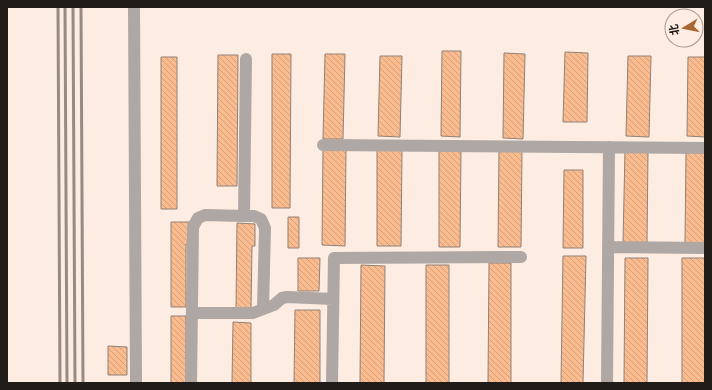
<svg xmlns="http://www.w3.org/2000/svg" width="712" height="390" font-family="Commissioner,'Noto Sans SC',sans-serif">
<defs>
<pattern id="building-back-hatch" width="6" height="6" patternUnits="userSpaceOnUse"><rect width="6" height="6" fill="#fabb8e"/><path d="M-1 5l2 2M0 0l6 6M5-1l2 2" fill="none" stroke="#d6a07a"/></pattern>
</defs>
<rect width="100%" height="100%" fill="#fcece1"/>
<!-- building -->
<path fill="url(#building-back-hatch)" stroke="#908178" d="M 442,51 L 461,51 L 460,137 L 441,136 Z
M 565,52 L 588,53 L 587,122 L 563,122 Z
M 504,53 L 525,54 L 523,139 L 503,138 Z
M 272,54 L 291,54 L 290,208 L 272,208 Z
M 325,54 L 345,54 L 343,139 L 323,139 Z
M 218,55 L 238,55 L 237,186 L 217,186 Z
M 380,56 L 402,56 L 400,137 L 378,136 Z
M 628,56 L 651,56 L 649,137 L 626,136 Z
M 161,57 L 177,57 L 177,209 L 161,209 Z
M 688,57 L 705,57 L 705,137 L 687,136 Z
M 323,149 L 346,149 L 345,246 L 322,245 Z
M 377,149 L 402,150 L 401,246 L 377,246 Z
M 439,150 L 461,150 L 460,247 L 439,247 Z
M 625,150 L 648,151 L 647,243 L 623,243 Z
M 499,151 L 522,151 L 521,247 L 498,247 Z
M 686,152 L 705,152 L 705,244 L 685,244 Z
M 564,170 L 583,170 L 583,248 L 563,248 Z
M 288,217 L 299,217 L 299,248 L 288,248 Z
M 171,222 L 189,222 L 189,244 L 186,244 L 186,307 L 171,307 Z
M 237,223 L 255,224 L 255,246 L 252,246 L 251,309 L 236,309 Z
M 563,256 L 586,256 L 583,383 L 561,383 Z
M 298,258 L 320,258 L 319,291 L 298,291 Z
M 625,258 L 648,258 L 647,383 L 624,383 Z
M 682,258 L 705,258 L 705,383 L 682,383 Z
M 489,263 L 511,263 L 511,383 L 488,383 Z
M 361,265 L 385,266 L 384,383 L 360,383 Z
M 426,265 L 449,265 L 449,383 L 426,383 Z
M 295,310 L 320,310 L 320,383 L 294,383 Z
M 171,316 L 186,316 L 186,383 L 171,383 Z
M 233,322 L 251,323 L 251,383 L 232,383 Z
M 108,346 L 127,347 L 127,375 L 108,375 Z"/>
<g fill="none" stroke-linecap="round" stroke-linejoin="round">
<!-- minor -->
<path stroke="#aea7a3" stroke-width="12" d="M 134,7 L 136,383
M 323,145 L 705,148
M 244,216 L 246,59
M 608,247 L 705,248
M 192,313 L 253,313 L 274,305 L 282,298 L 287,297 L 333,299
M 191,383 L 193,227 L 198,218 L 205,215 L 244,216 L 254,216 L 261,219 L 265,228 L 263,309
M 332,383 L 334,258 L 521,257
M 607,383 L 609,147"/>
<!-- rail -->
<path stroke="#968b84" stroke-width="3" d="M 58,7 L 60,383
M 65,7 L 67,383
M 73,7 L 75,383
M 81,7 L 83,383"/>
</g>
<!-- border -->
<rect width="712" height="390" fill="none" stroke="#211c18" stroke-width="16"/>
<!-- north arrow -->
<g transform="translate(684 28) rotate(260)"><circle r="19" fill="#fcece1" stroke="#a49991"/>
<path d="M0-3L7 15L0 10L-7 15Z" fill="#a86632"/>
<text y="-6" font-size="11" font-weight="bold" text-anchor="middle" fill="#211c18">北</text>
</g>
</svg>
